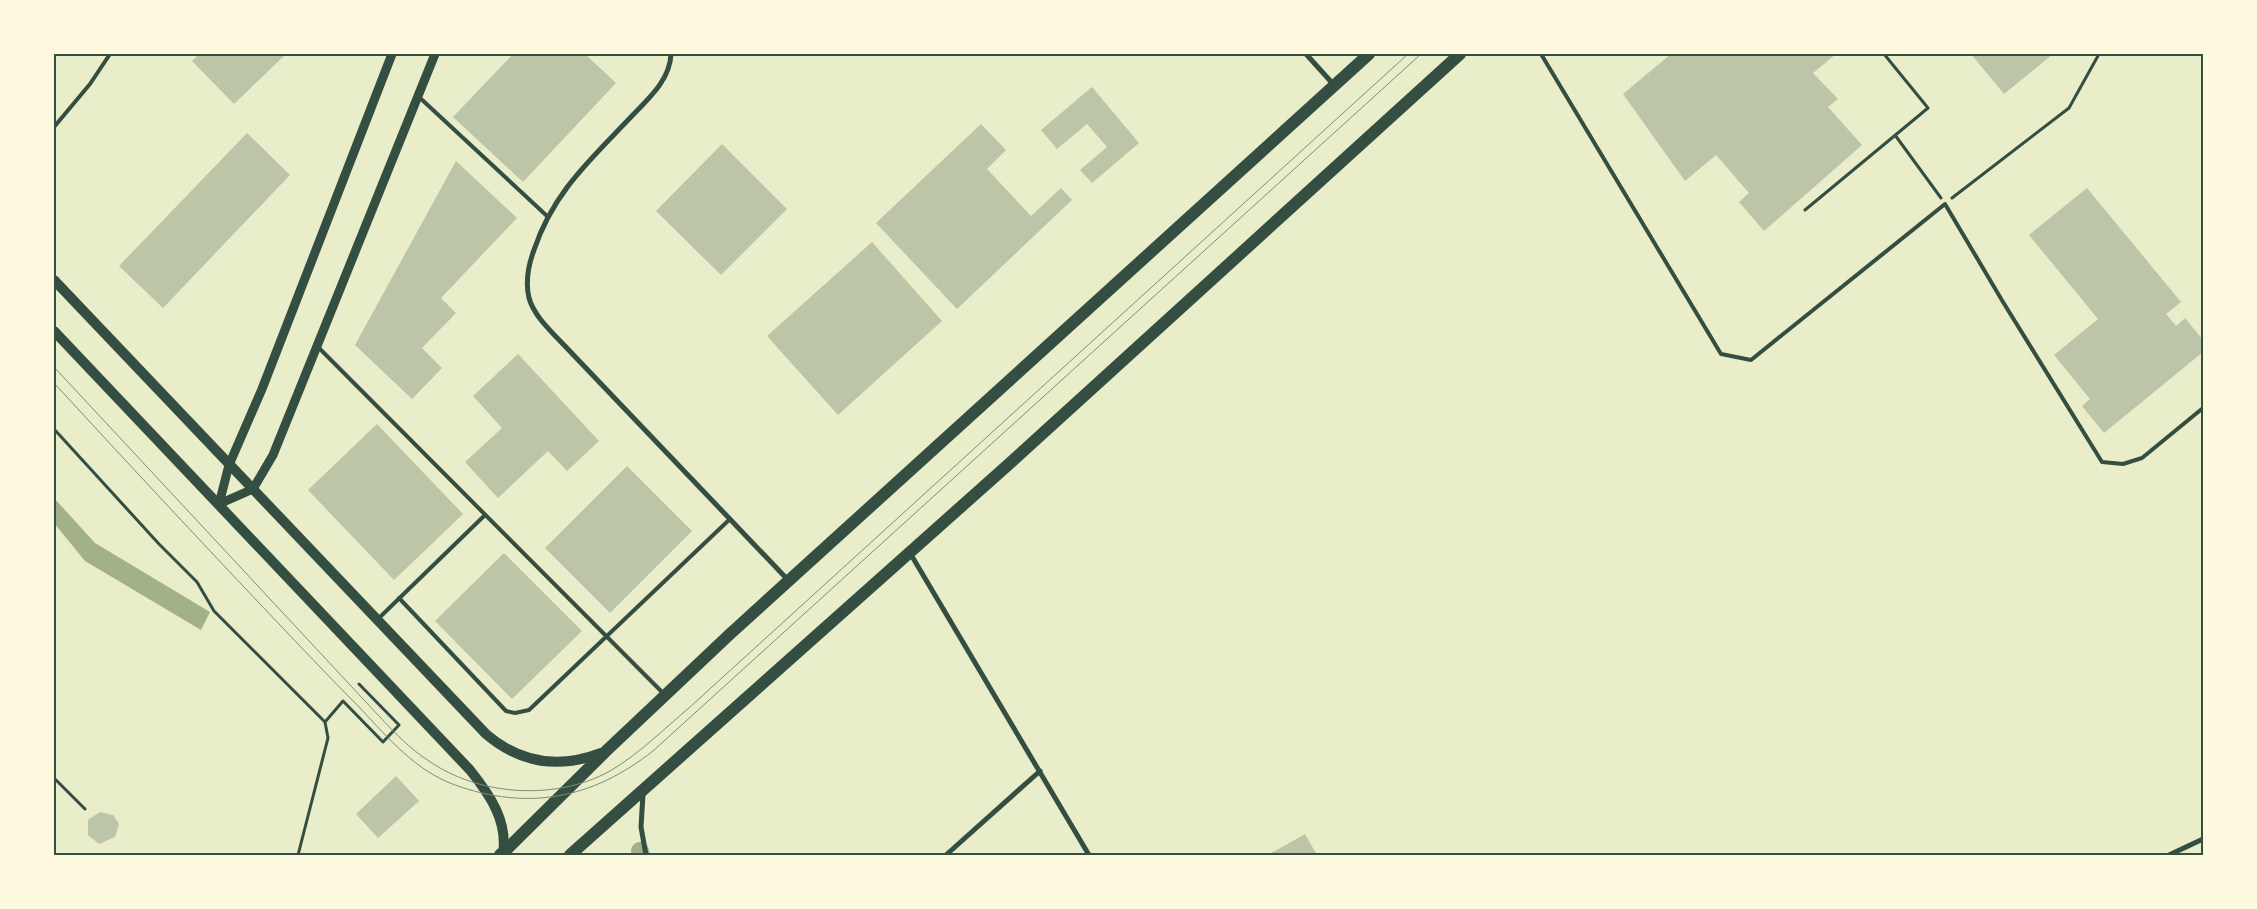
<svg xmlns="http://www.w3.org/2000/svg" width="2257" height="909" font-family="Mulish,sans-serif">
<rect width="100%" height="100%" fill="#e9edc9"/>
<!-- water -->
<path fill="#a3b18a" d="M 54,498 L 95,543 L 210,612 L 201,630 L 85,561 L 54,523 Z"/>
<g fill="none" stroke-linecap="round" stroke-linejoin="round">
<!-- canal -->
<path stroke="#a3b18a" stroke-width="18" d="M 640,851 L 641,855"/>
</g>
<!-- building -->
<path fill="#bcc5a7" d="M 199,54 L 286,54 L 234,104 L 192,61 Z
M 513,54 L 585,54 L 616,83 L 523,182 L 453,117 Z
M 1671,54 L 1836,54 L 1813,73 L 1838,99 L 1828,107 L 1862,145 L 1764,231 L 1739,202 L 1749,193 L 1716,155 L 1685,181 L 1623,94 Z
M 1971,54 L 2053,54 L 2004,94 Z
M 1092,87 L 1139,143 L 1092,183 L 1080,170 L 1107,147 L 1087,124 L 1057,149 L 1041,130 Z
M 981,124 L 1006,150 L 987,169 L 1031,216 L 1061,188 L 1072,200 L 957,309 L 876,223 Z
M 247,133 L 290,175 L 163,308 L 119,266 Z
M 722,144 L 787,209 L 721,275 L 656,211 Z
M 456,161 L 517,218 L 441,298 L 456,313 L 422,348 L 442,368 L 412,399 L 355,345 Z
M 2087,188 L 2181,302 L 2166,314 L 2176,326 L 2185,318 L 2203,340 L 2203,352 L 2104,433 L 2082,406 L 2090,399 L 2054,355 L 2098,319 L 2029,235 Z
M 872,242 L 942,321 L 838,415 L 767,336 Z
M 518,354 L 599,441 L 567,471 L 548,451 L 498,498 L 465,462 L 502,428 L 473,396 Z
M 377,424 L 463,514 L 394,580 L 308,490 Z
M 627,466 L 692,531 L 610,613 L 545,548 Z
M 504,553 L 582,631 L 512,699 L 435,621 Z
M 396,776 L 419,801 L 378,838 L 356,814 Z
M 100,812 L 113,815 L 119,824 L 115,837 L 99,844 L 88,835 L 88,820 Z
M 1305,834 L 1317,855 L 1268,855 Z"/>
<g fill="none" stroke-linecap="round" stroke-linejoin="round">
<!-- path -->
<path stroke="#344e41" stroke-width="3" d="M 1895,135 L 1941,198
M 1952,198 L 2069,108 L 2099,54
M 1805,210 L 1928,108 L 1884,54
M 54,429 L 159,544 L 197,582 L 214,611 L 325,722 L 328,738 L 298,855
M 325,722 L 343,701 L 383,742 L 399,725 L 359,684
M 54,778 L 85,809"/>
<!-- service -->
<path stroke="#344e41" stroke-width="4" d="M 1541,54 L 1721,354 L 1751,360 L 1945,204 L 2003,302 L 2102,462 L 2123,464 L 2142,458 L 2203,408
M 419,97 L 547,216
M 54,127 L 90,84 L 110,54
M 318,347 L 664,694
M 399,598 L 506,711 L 515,713 L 529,710 L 730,519
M 379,618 L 485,515"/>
<!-- minor -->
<path stroke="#344e41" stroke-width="5" d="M 671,54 C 670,81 647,100 629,119 C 589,161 553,193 534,250 C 528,266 525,281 529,298 C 534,316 551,331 563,344 L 788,580
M 1306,54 L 1334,85
M 910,553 L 1089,855
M 643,794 L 641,827 L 646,855
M 946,855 L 1040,771
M 2169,855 L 2203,839"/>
<!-- tertiary -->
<path stroke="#344e41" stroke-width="9" d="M 219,504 L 253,489 L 273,455 L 435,54
M 219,504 L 229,465 L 262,389 L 392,54"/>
<!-- secondary -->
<path stroke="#344e41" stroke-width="10" d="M 54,280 L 486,734 C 521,764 559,769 601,753
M 54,331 L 470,770 C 490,795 508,821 503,854"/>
<!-- primary -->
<path stroke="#344e41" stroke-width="12" d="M 501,855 L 605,752 L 730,634 L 1369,54
M 570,855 L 1009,464 L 1460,54"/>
<!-- trunk -->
<path stroke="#344e41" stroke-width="14" d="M 501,855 L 503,854"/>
<!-- tram -->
<path stroke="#7c8e77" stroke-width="1" d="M 54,367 L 378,715 C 394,732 410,749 429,761 C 479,796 556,801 610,771 C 639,754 664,729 690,707 L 1408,54
M 54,383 C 135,471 216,558 298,644 C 319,666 340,688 361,709 C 388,738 416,771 455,785 C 528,811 592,799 653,751 L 1421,54"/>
</g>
<!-- border -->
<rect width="2257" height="909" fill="none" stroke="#fefae0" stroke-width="110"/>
<rect x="55" y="55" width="2147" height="799" fill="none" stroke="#344e41" stroke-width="2"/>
</svg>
